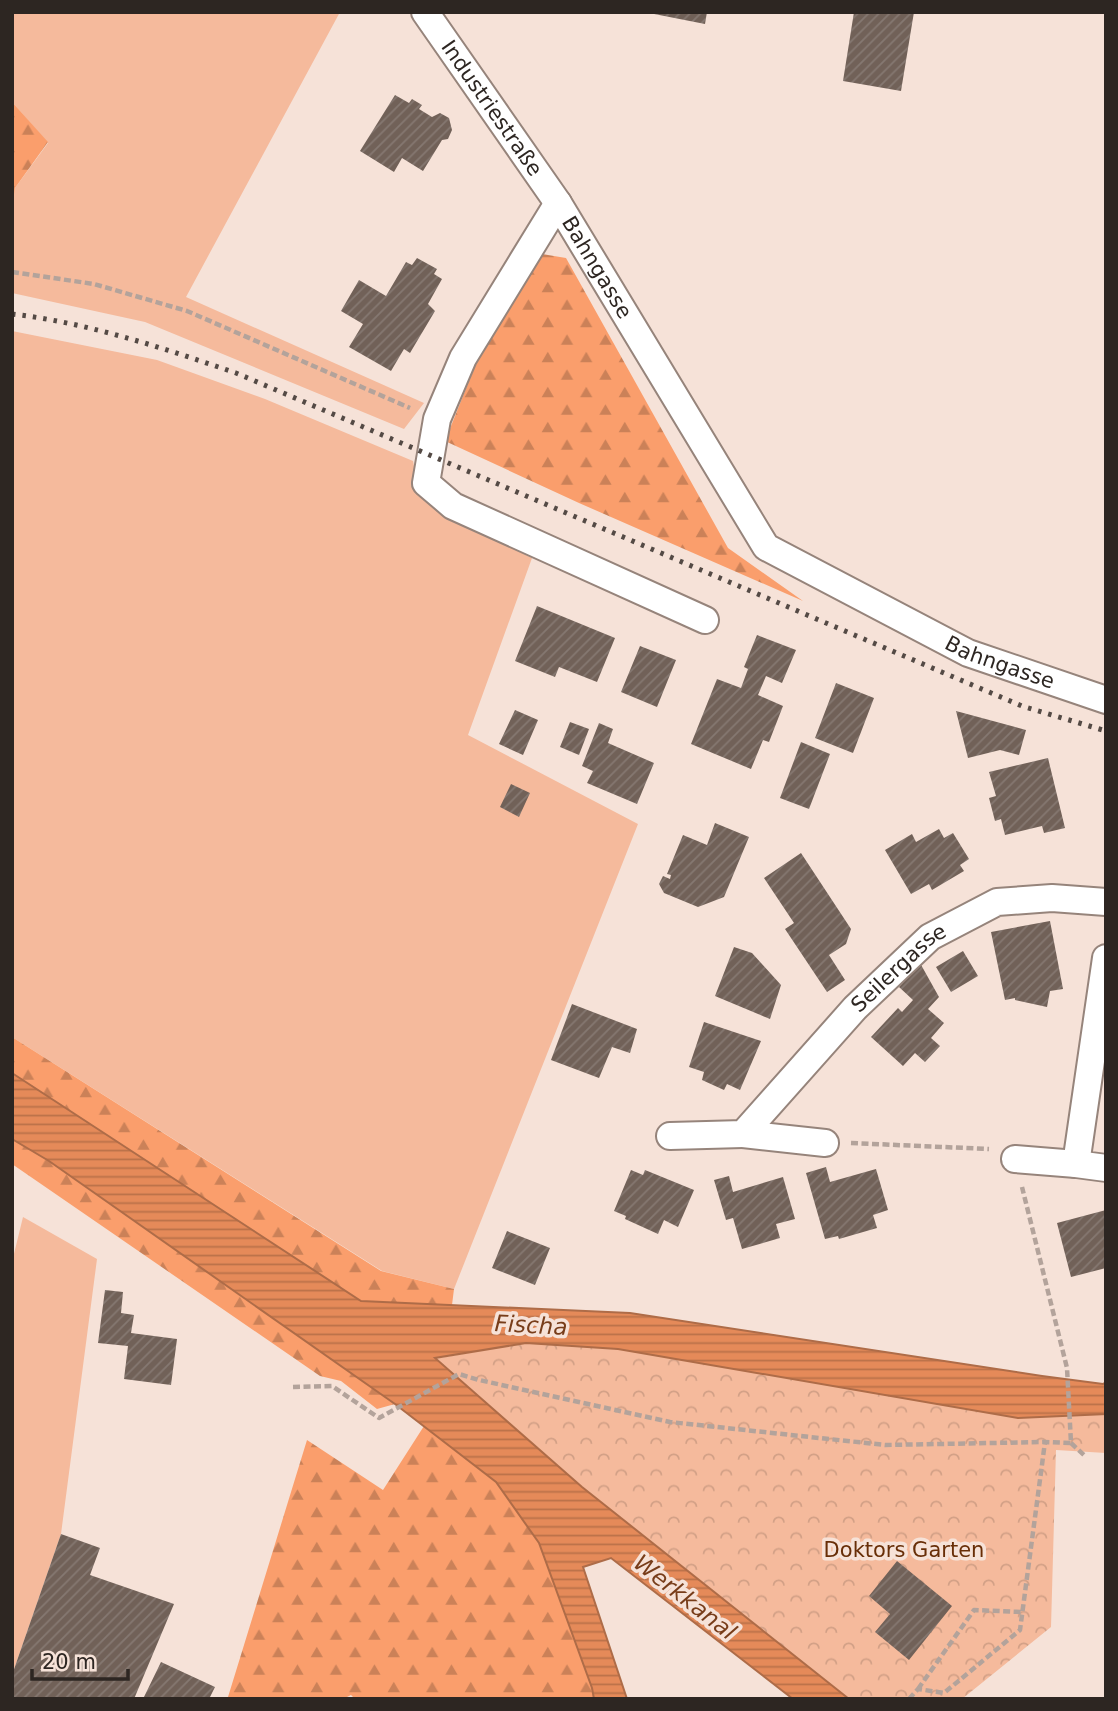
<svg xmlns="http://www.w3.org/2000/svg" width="1118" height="1711" font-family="'DejaVu Sans',sans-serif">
<defs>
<pattern id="forest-firs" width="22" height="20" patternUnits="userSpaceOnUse" patternTransform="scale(1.75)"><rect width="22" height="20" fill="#fa9e6c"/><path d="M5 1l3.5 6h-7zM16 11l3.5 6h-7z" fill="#cb8158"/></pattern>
<pattern id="park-crowns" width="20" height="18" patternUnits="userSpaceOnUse" patternTransform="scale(1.75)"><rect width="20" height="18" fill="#f5ba9c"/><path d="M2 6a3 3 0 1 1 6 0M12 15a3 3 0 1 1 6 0" fill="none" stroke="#d2a086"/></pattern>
<pattern id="water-rules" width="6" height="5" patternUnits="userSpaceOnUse" patternTransform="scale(1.75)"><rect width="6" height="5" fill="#e58a59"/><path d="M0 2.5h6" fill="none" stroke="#ba7149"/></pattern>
<pattern id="building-hatch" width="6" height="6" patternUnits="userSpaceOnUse" patternTransform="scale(1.75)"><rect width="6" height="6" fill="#716158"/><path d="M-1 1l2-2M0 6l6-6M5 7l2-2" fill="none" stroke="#857871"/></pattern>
</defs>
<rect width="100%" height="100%" fill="#f6e2d8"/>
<!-- green -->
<path fill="#f5ba9c" d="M 12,12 L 340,12 L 186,297 L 424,403 L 404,429 L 145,322 L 12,293 L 12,220 L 15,188 L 48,143 L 12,102 Z
M 12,331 L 157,360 L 265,399 L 413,461 L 419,493 L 454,518 L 532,558 L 468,735 L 638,824 L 454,1289 L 382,1271 L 12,1037 Z
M 23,1217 L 97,1259 L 61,1534 L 12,1675 L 12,1262 Z"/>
<!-- forest -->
<path fill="url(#forest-firs)" d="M 12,102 L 48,142 L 15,188 L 12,220 Z
M 542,254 L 566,258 L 728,548 L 803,601 L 579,503 L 445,441 L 475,366 Z
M 12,1037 L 381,1271 L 454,1289 L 452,1305 L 361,1301 L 12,1073 Z
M 12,1139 L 49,1161 L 395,1404 L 377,1409 L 341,1381 L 320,1376 L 12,1164 Z
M 424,1426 L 496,1482 L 539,1543 L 592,1688 L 594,1699 L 355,1699 L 351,1695 L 343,1699 L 228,1697 L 307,1440 L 383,1490 Z"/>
<!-- park -->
<path fill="url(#park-crowns)" d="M 526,1343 L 618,1349 L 1018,1418 L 1106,1414 L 1106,1453 L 1056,1450 L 1051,1627 L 962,1699 L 849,1699 L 582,1487 L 434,1359 Z"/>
<!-- water -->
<path fill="url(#water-rules)" stroke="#ae6c48" stroke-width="2" d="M 12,1073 L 361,1301 L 630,1313 L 1042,1376 L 1103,1384 L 1106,1382 L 1106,1414 L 1018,1418 L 618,1349 L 526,1343 L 435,1358 L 582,1487 L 849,1699 L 793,1699 L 611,1558 L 583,1567 L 627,1699 L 594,1699 L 592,1688 L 539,1543 L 496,1482 L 395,1404 L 49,1161 L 12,1139 Z"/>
<!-- building -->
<path fill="url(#building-hatch)" d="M 644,12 L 707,12 L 705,24 Z
M 854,12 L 914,12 L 901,91 L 843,81 Z
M 395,95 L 409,103 L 412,99 L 422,105 L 419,109 L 432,117 L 440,113 L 449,118 L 452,130 L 448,139 L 442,140 L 423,171 L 402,158 L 394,172 L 360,151 Z
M 417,258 L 437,269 L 434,274 L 442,279 L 428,304 L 435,311 L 410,353 L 404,349 L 391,371 L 349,347 L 363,324 L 341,311 L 359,280 L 386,296 L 406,262 L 412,265 Z
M 537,606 L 615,638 L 597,682 L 559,667 L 555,677 L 515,661 Z
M 757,635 L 796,650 L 782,683 L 766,676 L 758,695 L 783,706 L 769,742 L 763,740 L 751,769 L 691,744 L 717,679 L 741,688 L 748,669 L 744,667 Z
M 640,646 L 676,660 L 657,707 L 621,692 Z
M 836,683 L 874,698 L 853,753 L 815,738 Z
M 515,710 L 538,720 L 523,755 L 499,744 Z
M 956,711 L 1026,730 L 1019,755 L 1000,750 L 968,758 Z
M 570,722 L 589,729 L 579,755 L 560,747 Z
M 599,723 L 613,729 L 608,743 L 654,763 L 637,804 L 587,783 L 593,771 L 582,766 Z
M 801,742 L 830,754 L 809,809 L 780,798 Z
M 1048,758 L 1065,828 L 1044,833 L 1042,826 L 1005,835 L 1001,819 L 995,821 L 989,798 L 996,796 L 989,772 Z
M 511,784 L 530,793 L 519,817 L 500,807 Z
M 715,823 L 749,837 L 724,897 L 698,907 L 664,893 L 659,884 L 663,876 L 670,879 L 671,875 L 667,874 L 683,835 L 707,845 Z
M 939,829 L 944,838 L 953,833 L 969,859 L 960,865 L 964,871 L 932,890 L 929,884 L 911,894 L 885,850 L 912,834 L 916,842 Z
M 801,853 L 851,929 L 846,944 L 829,955 L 845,980 L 827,992 L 785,929 L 794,923 L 764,878 Z
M 1050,921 L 1063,989 L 1050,991 L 1047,1007 L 1015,1000 L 1015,998 L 1005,1000 L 991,932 Z
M 734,947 L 752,953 L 781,985 L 770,1019 L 715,996 Z
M 963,951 L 978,976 L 951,992 L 936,967 Z
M 920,963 L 939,997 L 928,1009 L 944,1023 L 931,1038 L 940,1046 L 925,1062 L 915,1053 L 903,1066 L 871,1037 L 898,1008 L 902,1012 L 913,1000 L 899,987 Z
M 572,1004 L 637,1029 L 630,1053 L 612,1047 L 599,1078 L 551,1060 Z
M 704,1022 L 761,1041 L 740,1090 L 727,1084 L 724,1090 L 702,1080 L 704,1072 L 689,1067 Z
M 826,1167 L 830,1182 L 876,1169 L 888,1210 L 873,1215 L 877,1228 L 839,1239 L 838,1236 L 825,1239 L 806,1173 Z
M 631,1170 L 643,1175 L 645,1170 L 694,1190 L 678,1227 L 664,1220 L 658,1234 L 625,1219 L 626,1216 L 614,1211 Z
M 729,1176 L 733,1192 L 783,1177 L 795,1219 L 776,1224 L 780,1238 L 742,1249 L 733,1218 L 726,1220 L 714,1180 Z
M 1106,1210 L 1106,1268 L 1071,1277 L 1057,1223 Z
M 507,1231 L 550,1248 L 535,1285 L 492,1268 Z
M 105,1290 L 123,1292 L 121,1313 L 134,1315 L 131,1333 L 177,1339 L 171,1385 L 124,1379 L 128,1346 L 98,1343 Z
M 61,1534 L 100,1548 L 90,1575 L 174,1604 L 134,1699 L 12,1699 L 12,1675 Z
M 897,1561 L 952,1606 L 909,1660 L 875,1632 L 890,1614 L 869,1596 Z
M 161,1662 L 215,1687 L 209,1699 L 143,1699 Z"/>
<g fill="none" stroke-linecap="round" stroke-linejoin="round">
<!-- street casing -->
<g stroke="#96847b" stroke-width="30">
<g id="street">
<path id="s1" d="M 425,12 L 558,203 L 766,547 L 968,653 L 1106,700"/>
<path d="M 558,203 L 463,358 L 437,419 L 426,483 L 453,506 L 705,620"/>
<path d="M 1106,958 L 1076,1164 L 1106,1168"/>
<path d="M 743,1134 L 825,1143"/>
<path id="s2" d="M 670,1136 L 743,1134 L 855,1008 L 930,937 L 997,902 L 1052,898 L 1106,902"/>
<path d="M 1015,1159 L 1076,1164"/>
</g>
</g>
<!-- path -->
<path stroke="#b3a39b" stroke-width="4.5" stroke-dasharray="7 3.5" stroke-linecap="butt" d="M 12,272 L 94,284 L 187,311 L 410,408
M 851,1143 L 989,1149
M 293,1387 L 332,1386 L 379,1418 L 459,1374 L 479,1380 L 670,1422 L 885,1445 L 1045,1442
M 1071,1443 L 1086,1457
M 918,1689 L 974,1610 L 1022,1612
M 909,1699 L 918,1689 L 944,1693 L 1020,1630 L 1045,1442 L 1071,1443 L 1067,1368 L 1022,1187"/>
<!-- street -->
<use href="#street" stroke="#fff" stroke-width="26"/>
<!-- rail -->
<path stroke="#544a45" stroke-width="5" stroke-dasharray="3.5 7" stroke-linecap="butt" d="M 12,314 C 89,323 163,348 236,373 L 1022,706 L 1106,731"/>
</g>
<g text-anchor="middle" stroke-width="7" stroke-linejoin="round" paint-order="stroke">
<!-- street labels -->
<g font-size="21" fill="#2d2622" stroke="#f6e2d8">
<text dy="7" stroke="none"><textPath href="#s1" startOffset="117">Industriestraße</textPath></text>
<text dy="7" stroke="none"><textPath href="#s1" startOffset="308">Bahngasse</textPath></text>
<text dy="7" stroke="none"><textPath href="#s1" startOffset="896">Bahngasse</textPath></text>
<text dy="7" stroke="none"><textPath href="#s2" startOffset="301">Seilergasse</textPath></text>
</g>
<!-- park labels -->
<g font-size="21" fill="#682e07" stroke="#f6e2d8">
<text x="904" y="1557">Doktors Garten</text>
</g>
<!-- water labels -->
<g font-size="23" font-style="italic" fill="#783d1a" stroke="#f6e2d8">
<text transform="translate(531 1325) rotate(3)" y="8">Fischa</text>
<text transform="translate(685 1597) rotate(38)" y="8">Werkkanal</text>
</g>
</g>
<!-- border -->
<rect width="1118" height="1711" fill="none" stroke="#2d2622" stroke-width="28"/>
<!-- scale -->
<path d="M32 1669v10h96v-10" fill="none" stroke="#2d2622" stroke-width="3.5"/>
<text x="42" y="1669" font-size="21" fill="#2d2622" stroke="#f6e2d8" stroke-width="5" paint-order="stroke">20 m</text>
</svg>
